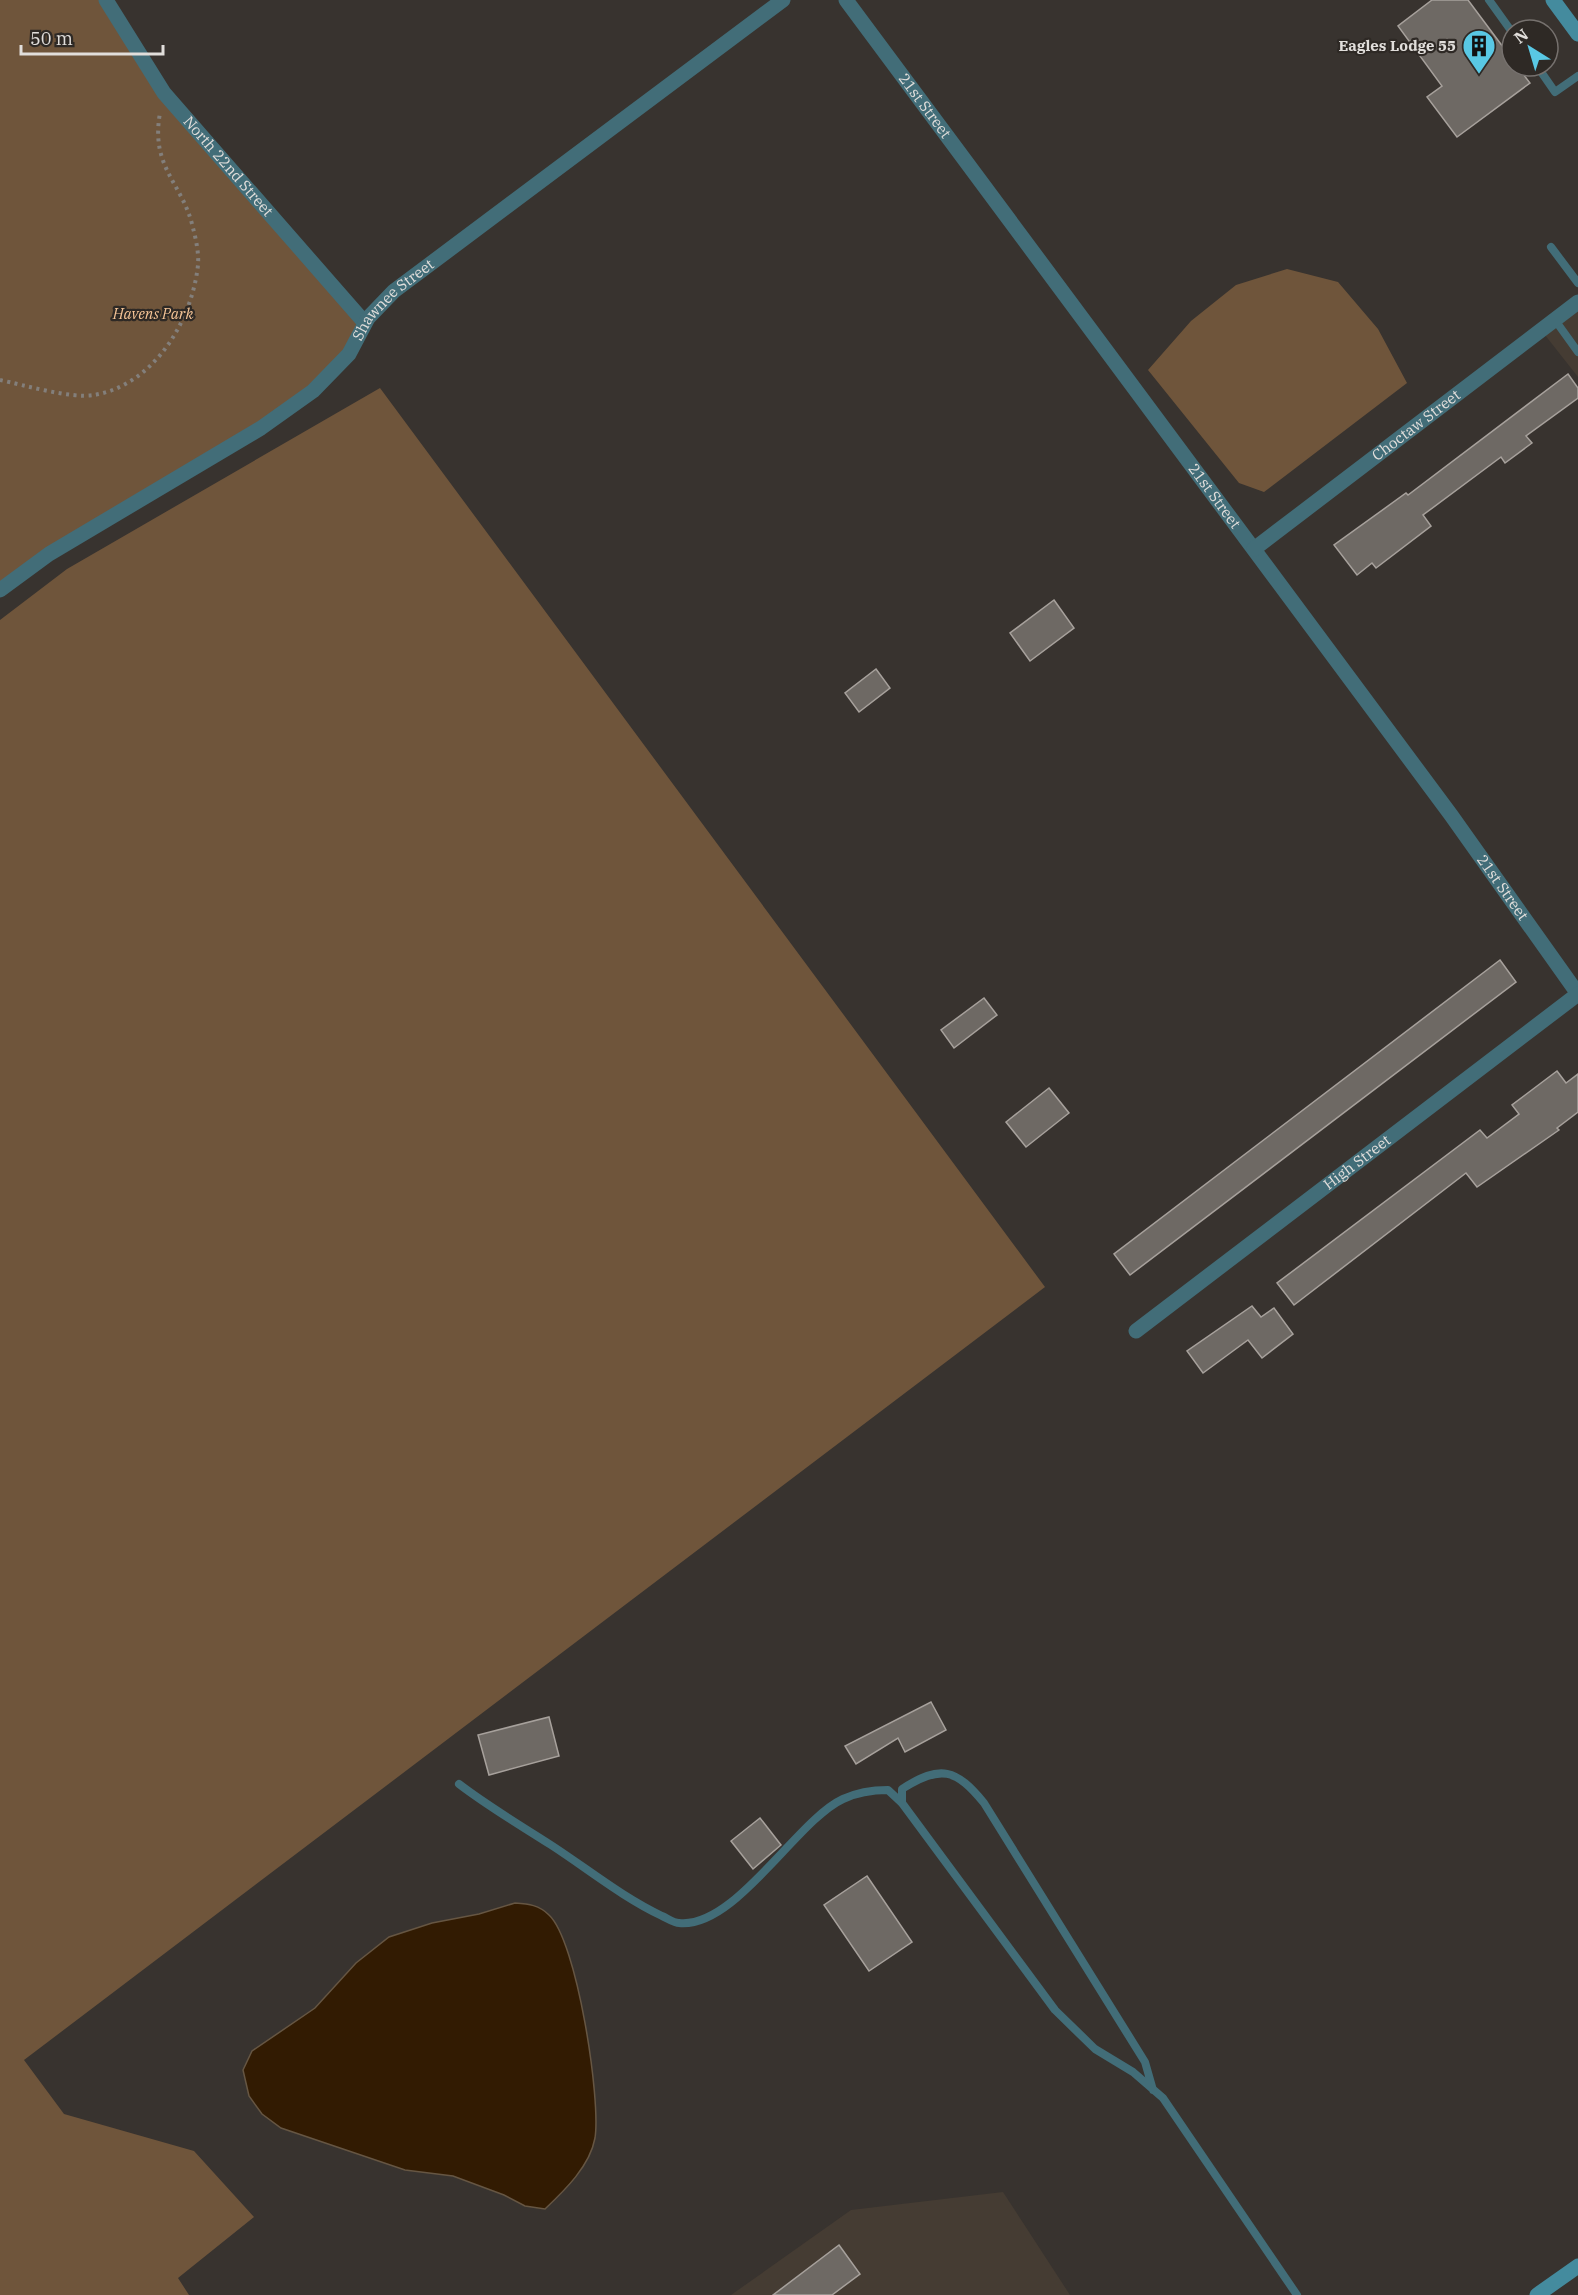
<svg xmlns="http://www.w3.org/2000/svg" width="1578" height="2295" font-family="'IBM Plex Serif',serif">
<rect width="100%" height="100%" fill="#38332f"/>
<!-- built -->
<path fill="#453c33" d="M 1578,302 L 1578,377 L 1541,330 Z
M 1003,2192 L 1070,2295 L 731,2295 L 851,2210 Z"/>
<!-- green -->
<path fill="#6f553b" d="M 0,0 L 106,0 L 164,93 L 365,323 L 313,391 L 0,590 Z
M 1287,269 L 1338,282 L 1378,329 L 1407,383 L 1264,492 L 1239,483 L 1148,370 L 1191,321 L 1236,285 Z
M 380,388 L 1045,1287 L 24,2060 L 64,2114 L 194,2151 L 254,2217 L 178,2278 L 189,2295 L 0,2295 L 0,620 L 67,569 Z"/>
<!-- water -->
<path fill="#321b02" stroke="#665643" stroke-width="1.5" d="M 515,1903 C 529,1904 539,1905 549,1915 C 577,1941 601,2099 595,2138 C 590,2166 565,2190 545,2209 L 525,2206 L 504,2195 L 453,2176 L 405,2170 L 281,2128 L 262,2114 L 249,2096 L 243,2070 L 252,2051 L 315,2008 L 356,1963 L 389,1937 L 432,1923 L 479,1914 Z"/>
<!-- building -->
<path fill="#6e6964" stroke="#a7a19c" stroke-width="1.5" d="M 1432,0 L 1468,0 L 1512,59 L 1512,66 L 1517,66 L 1530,83 L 1457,137 L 1427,97 L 1442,86 L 1398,26 Z
M 1568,374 L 1578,388 L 1578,398 L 1526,436 L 1532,443 L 1505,463 L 1501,457 L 1423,515 L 1431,526 L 1376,568 L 1372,563 L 1357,575 L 1334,545 L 1406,493 L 1408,495 Z
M 1054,600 L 1074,628 L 1030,661 L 1010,633 Z
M 876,669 L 890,688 L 859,712 L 845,693 Z
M 1500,960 L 1516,982 L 1130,1275 L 1114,1254 Z
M 984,998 L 997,1015 L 954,1048 L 941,1030 Z
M 1557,1071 L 1566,1083 L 1578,1074 L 1578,1112 L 1557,1128 L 1559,1130 L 1477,1187 L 1466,1173 L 1294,1305 L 1277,1283 L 1480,1130 L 1487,1138 L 1519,1114 L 1512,1105 Z
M 1049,1088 L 1069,1113 L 1026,1147 L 1006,1122 Z
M 1252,1306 L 1261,1317 L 1274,1308 L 1293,1334 L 1262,1358 L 1248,1340 L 1203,1373 L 1187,1351 Z
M 931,1702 L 946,1730 L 905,1752 L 898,1738 L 856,1764 L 845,1746 Z
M 549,1717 L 559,1756 L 489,1775 L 478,1735 Z
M 760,1818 L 781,1845 L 753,1869 L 731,1841 Z
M 867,1876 L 912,1942 L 869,1971 L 824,1905 Z
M 839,2245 L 860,2274 L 832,2295 L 773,2295 Z"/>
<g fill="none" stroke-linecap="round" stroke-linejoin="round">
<!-- path -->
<path stroke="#837f7b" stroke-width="4" stroke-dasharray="3 4.5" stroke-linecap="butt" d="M 0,380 C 24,385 71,399 94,395 C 154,385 192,321 198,265 C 199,254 196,239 193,228 C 183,183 150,168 160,113"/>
<!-- service -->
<path stroke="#426d78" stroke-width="8" d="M 1489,0 L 1512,32
M 1537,66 L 1555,92 L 1578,76
M 1551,247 L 1578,283
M 1555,320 L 1578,352
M 459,1784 C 489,1807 520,1825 551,1845 C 588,1869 622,1897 662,1916 C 667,1918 674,1923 679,1923 C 735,1929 797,1820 843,1799 C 858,1792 872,1790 888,1790 L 902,1803 L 1055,2010 L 1095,2049 L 1133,2072 L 1163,2098 L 1297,2295
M 902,1803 L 902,1789 C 941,1764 956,1769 984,1803 L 1145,2062 L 1153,2090"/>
<!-- minor -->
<g stroke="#426d78" stroke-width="15">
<path id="s1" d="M 106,0 L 164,93 L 365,323"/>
<path id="s2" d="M 846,0 L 1451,815 L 1578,994"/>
<path id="s3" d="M 1254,549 L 1578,302"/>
<path id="s4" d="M 0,590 L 49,554 L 261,428 L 313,391 L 349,354 L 368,318 L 394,291 L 783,0"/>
<path id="s5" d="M 1136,1331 L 1578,994"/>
</g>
<!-- secondary -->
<path stroke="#448b9e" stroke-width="15" d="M 1553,0 L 1578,34
M 1537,2295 L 1578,2266"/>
</g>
<!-- icons -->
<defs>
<g id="building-pin" transform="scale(1.725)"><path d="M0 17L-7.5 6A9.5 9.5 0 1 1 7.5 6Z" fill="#59c8e4" stroke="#2e2925"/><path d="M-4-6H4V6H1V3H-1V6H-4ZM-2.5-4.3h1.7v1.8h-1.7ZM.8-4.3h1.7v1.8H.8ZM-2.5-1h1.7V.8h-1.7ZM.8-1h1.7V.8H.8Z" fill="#111"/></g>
</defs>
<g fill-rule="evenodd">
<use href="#building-pin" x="1479" y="46"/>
</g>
<g text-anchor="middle" stroke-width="4.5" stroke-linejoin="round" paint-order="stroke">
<!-- poi labels -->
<g font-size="15" font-weight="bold" fill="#e1dedb" stroke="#2e2925" text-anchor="end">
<text x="1456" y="51">Eagles Lodge 55</text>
</g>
<!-- street labels -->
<g font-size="15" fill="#e1dedb" stroke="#2e2925">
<text dy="5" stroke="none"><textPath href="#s2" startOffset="132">21st Street</textPath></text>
<text dy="5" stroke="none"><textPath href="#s1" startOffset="207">North 22nd Street</textPath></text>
<text dy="5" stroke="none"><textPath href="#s4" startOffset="494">Shawnee Street</textPath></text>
<text dy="5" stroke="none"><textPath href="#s3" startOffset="204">Choctaw Street</textPath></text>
<text dy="5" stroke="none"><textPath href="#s2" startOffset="618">21st Street</textPath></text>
<text dy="5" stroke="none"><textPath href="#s2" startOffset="1104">21st Street</textPath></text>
<text dy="5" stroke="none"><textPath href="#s5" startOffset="278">High Street</textPath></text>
</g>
<!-- park labels -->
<g font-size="15" font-style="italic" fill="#f5c496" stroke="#2e2925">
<text x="153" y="319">Havens Park</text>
</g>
</g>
<!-- north arrow -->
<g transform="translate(1530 48) rotate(323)"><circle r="28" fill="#2e2925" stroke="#76716e" stroke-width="1.5"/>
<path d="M0-4.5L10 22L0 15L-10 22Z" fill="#59c8e4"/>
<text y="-9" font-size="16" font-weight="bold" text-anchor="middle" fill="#e1dedb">N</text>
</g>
<!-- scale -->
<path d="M21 45v9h142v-9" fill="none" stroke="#e1dedb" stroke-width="3"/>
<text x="30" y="45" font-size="18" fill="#e1dedb" stroke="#2e2925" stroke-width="4.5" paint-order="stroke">50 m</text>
</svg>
